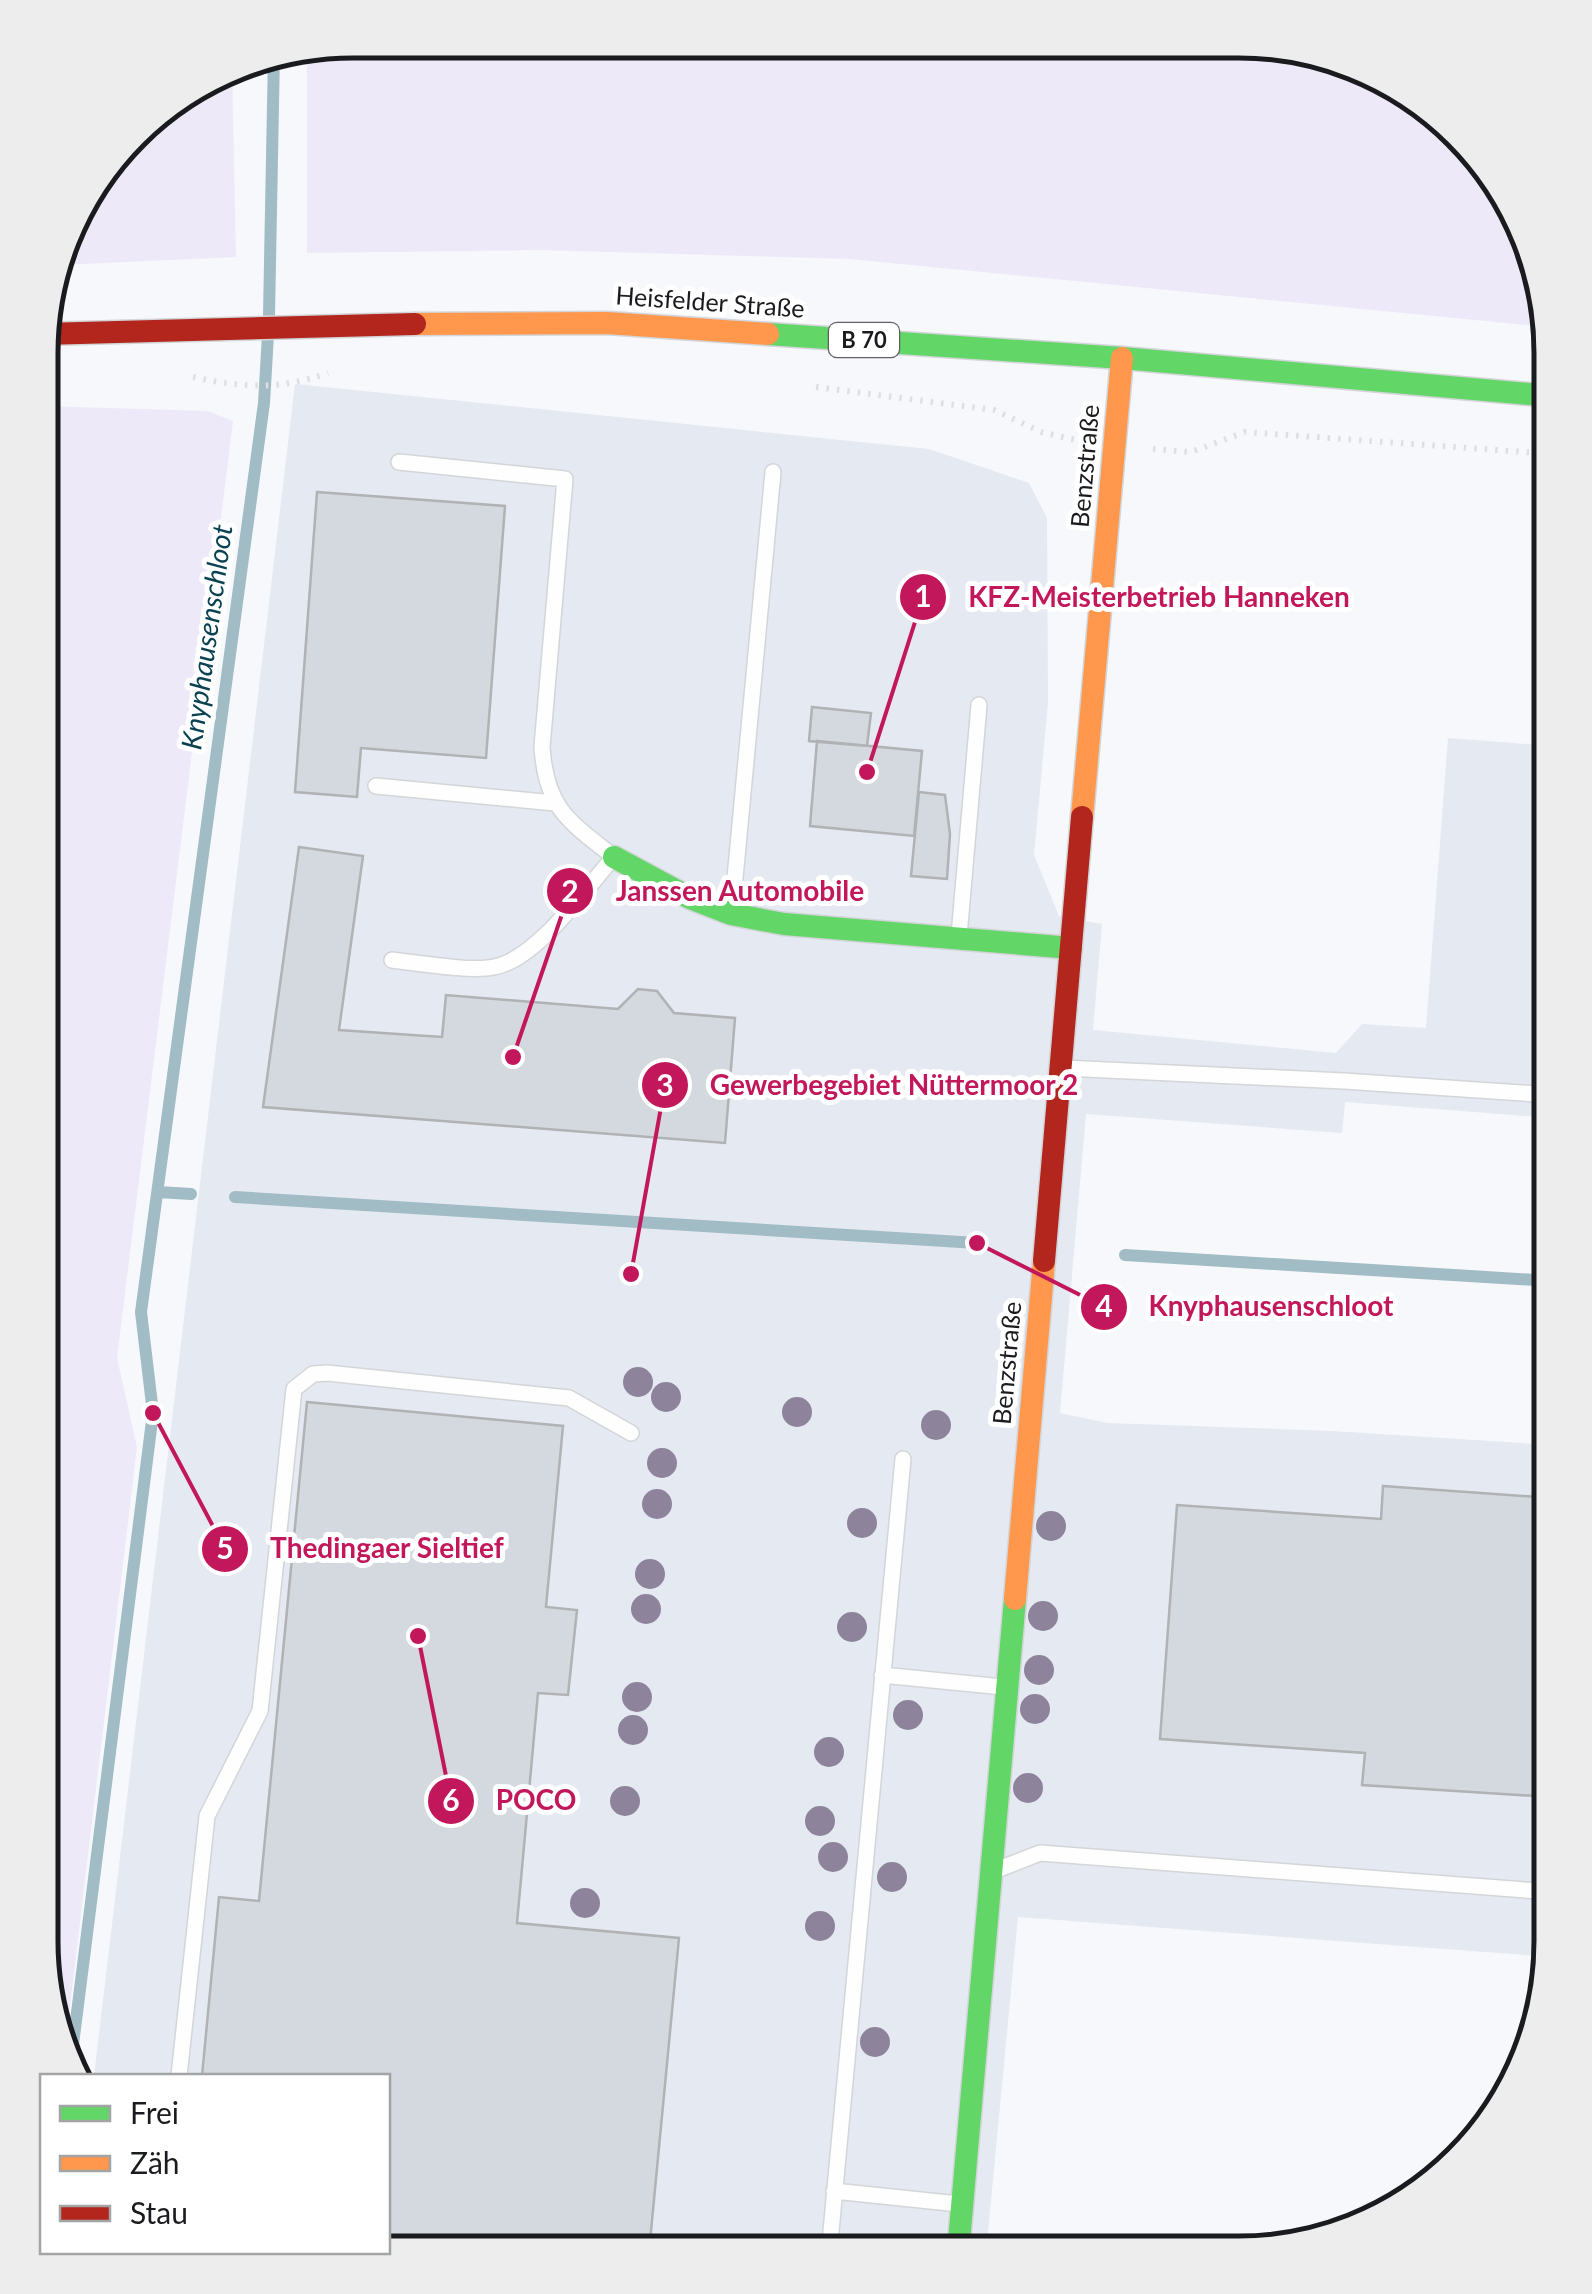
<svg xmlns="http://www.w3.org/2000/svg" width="1592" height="2294" font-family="Lato,sans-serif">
<rect width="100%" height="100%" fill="#f6f8fb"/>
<!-- built -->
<path fill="#e5e9f1" d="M 295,384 L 929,449 L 1029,483 L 1047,518 L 1048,703 L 1034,855 L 1059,916 L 1102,924 L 1093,1030 L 1336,1053 L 1362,1024 L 1426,1028 L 1448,738 L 1552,746 L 1552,1118 L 1345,1102 L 1342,1133 L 1086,1114 L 1060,1413 L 1107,1423 L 1332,1431 L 1552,1445 L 1551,1957 L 1018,1917 L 986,2253 L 352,2252 L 388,2252 L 388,2076 L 94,2076 Z"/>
<!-- green -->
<path fill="#eee9f9" d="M 353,40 L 1281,43 L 1429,104 L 1520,215 L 1546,327 L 850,259 L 541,250 L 307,253 L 307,48 Z
M 232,68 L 236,257 L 59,265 L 82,197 L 147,117 Z
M 43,406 L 208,411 L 233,421 L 117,1358 L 137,1447 L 65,2047 L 40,1942 Z"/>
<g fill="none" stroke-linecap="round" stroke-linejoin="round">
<!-- stream -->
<path stroke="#a1bcc5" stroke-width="12" d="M 269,315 L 274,53
M 158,1192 L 191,1194
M 235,1197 L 977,1243
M 1125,1255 L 1552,1281
M 70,2068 L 153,1413 L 141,1312 L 264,403 L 268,335"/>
</g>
<!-- building -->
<path fill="#d3d9de" stroke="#b0b2b4" stroke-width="2.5" d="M 317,492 L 505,506 L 486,758 L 361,748 L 357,797 L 295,792 Z
M 812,707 L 871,713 L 867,746 L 809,741 Z
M 817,741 L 922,751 L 914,836 L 810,826 Z
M 919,792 L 945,795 L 950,834 L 947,879 L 911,876 Z
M 1550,808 L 1552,809 L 1552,971 L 1537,970 Z
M 299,847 L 363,856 L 339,1030 L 442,1037 L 446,995 L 618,1009 L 638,989 L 657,991 L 674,1013 L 735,1018 L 725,1143 L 263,1107 Z
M 307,1402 L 563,1426 L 546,1607 L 577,1610 L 568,1695 L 538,1693 L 517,1923 L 679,1938 L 649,2252 L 388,2249 L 388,2076 L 202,2076 L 219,1897 L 259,1901 Z
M 1383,1486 L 1551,1498 L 1551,1797 L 1362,1785 L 1365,1753 L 1160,1739 L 1177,1505 L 1381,1519 Z"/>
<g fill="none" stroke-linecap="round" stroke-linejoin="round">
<!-- lane casing -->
<g stroke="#d3d5d8" stroke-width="18">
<path id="lane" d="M 376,786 L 555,803
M 732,910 L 773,472
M 959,936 L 979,705
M 392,960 C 419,963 470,972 494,967 C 537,959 585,889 614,857 C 568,821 546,808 542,747 L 565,479 L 399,462
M 1064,1068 L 1344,1081 L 1552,1095
M 882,1675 L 1003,1687
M 999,1869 L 1040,1853 L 1551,1892
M 179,2076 L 207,1816 L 260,1711 L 294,1389 L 313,1374 L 327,1373 L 569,1398 L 631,1433
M 834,2191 L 959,2204
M 829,2253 L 903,1459"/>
</g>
<!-- fast casing -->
<g stroke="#d3d5d8" stroke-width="25">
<path id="fast" d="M 768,334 L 1122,358 L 1552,396
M 614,857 L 690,898 L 731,914 L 784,924 L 1071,948
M 958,2253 L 1015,1599"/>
</g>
<!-- slow casing -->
<g stroke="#d3d5d8" stroke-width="25">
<path id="slow" d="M 415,324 L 607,323 L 768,334
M 1082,817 L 1122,358
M 1015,1599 L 1044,1261"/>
</g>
<!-- jam casing -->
<g stroke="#d3d5d8" stroke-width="25">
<path id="jam" d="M 43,334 L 415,324
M 1044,1261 L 1082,817"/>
</g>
<!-- path -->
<path stroke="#dfdfe1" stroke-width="6" stroke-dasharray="2.5 8" stroke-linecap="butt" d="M 193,377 C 243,388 280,390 328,373
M 816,387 L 994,410 L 1041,432 L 1076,440
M 1153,449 L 1191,452 L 1245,432 L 1552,454"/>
<!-- lane -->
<use href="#lane" stroke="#fefefe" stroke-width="15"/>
<!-- fast -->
<use href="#fast" stroke="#63d668" stroke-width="22"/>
<!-- slow -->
<use href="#slow" stroke="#ff974d" stroke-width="22"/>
<!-- jam -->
<use href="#jam" stroke="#b3261e" stroke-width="22"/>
</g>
<!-- trees -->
<g fill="#8d839b">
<circle cx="638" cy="1382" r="15"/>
<circle cx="666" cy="1397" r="15"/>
<circle cx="797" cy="1412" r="15"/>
<circle cx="936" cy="1425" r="15"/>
<circle cx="662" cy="1463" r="15"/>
<circle cx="657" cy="1504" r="15"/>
<circle cx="862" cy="1523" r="15"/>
<circle cx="1051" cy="1526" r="15"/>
<circle cx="650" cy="1574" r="15"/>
<circle cx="646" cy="1609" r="15"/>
<circle cx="1043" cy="1616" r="15"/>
<circle cx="852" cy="1627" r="15"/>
<circle cx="1039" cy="1670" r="15"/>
<circle cx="637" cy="1697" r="15"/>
<circle cx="1035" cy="1709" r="15"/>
<circle cx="908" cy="1715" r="15"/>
<circle cx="633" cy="1730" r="15"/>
<circle cx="829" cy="1752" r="15"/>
<circle cx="1028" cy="1788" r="15"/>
<circle cx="625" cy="1801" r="15"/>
<circle cx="820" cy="1821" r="15"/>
<circle cx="833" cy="1857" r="15"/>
<circle cx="892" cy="1877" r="15"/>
<circle cx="585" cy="1903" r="15"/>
<circle cx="820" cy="1926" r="15"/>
<circle cx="875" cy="2042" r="15"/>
</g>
<g text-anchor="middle" stroke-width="10" stroke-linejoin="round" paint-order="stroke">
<!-- shield labels -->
<rect fill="#fff" stroke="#5f5f62" stroke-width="2.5" x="829" y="323" width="70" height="34" rx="8"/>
<g font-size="22" font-weight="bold" fill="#1a1b1e">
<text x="864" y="348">B 70</text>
</g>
<!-- street labels -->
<g font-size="25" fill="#1a1b1e" stroke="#fff">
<text transform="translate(710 302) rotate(4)" y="9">Heisfelder Straße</text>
<text transform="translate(1085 466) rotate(-85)" y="9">Benzstraße</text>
<text transform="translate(1007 1363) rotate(-85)" y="9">Benzstraße</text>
</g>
<!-- water labels -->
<g font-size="28" font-style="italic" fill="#0a4251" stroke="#fff">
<text transform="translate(207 637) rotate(-82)" y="10">Knyphausenschloot</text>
</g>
</g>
<!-- crop -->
<path d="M0 0H1592V2294H0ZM353 58H1239A295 295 0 0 1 1534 353V1941A295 295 0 0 1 1239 2236H353A295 295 0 0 1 58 1941V353A295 295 0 0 1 353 58Z" fill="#ededed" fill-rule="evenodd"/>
<path fill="none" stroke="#1a1b1e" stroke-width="5" d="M353 58H1239A295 295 0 0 1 1534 353V1941A295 295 0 0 1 1239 2236H353A295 295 0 0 1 58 1941V353A295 295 0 0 1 353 58Z"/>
<!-- callouts -->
<path fill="none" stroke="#c2185b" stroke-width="4" d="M867 772L923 597M513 1057L570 891M631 1274L665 1085M977 1243L1104 1307M153 1413L225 1549M418 1636L451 1801"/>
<g fill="#c2185b" stroke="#fff" stroke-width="4">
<circle cx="867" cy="772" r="10"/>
<circle cx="513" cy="1057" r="10"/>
<circle cx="631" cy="1274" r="10"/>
<circle cx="977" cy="1243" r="10"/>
<circle cx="153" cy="1413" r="10"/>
<circle cx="418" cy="1636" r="10"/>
<circle cx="923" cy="597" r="25"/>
<circle cx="570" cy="891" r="25"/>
<circle cx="665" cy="1085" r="25"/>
<circle cx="1104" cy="1307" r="25"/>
<circle cx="225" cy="1549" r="25"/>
<circle cx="451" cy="1801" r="25"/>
</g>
<g font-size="30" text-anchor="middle" font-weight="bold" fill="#fff">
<text x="923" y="607">1</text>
<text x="570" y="902">2</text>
<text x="665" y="1096">3</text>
<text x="1104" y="1317">4</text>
<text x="225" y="1559">5</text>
<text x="451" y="1811">6</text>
</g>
<g font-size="28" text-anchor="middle" font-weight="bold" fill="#c2185b" stroke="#fff" stroke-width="10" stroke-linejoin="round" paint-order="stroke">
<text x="1159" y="607">KFZ-Meisterbetrieb Hanneken</text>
<text x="740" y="901">Janssen Automobile</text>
<text x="894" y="1095">Gewerbegebiet Nüttermoor 2</text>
<text x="1271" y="1316">Knyphausenschloot</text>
<text x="387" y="1558">Thedingaer Sieltief</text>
<text x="536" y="1810">POCO</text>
</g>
<!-- legend -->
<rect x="40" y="2074" width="350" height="180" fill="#ffffff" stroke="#a3a4a5" stroke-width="2.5"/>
<rect x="60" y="2106" width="50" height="15" fill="#63d668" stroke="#a3a4a5" stroke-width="2.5"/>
<text x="130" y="2124" font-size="30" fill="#1a1b1e">Frei</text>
<rect x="60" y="2156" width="50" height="15" fill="#ff974d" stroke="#a3a4a5" stroke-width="2.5"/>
<text x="130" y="2174" font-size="30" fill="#1a1b1e">Zäh</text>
<rect x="60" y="2206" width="50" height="15" fill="#b3261e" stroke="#a3a4a5" stroke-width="2.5"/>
<text x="130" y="2224" font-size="30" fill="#1a1b1e">Stau</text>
</svg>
